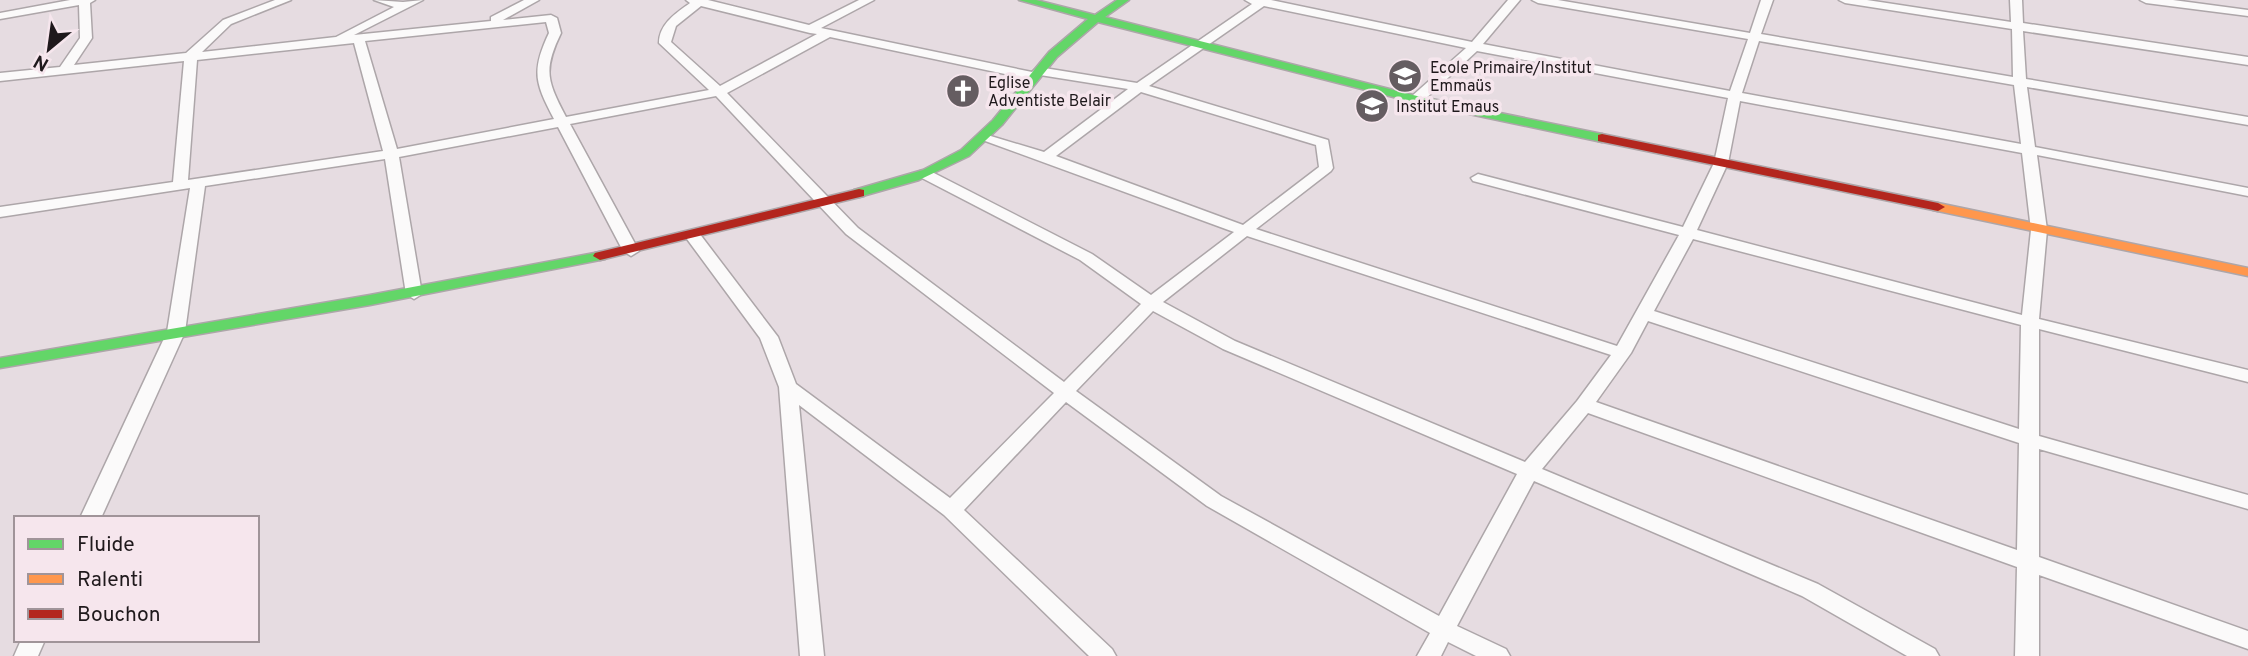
<svg xmlns="http://www.w3.org/2000/svg" width="2248" height="656" font-family="Overpass,sans-serif">
<rect width="100%" height="100%" fill="#e6dce1"/>
<g fill="none" stroke-linecap="round" stroke-linejoin="round">
<!-- street casing -->
<g stroke="#ada6a9" stroke-width="3">
<path id="street" d="M 70,0 L 95,0 L 90,3 L 92,38 L 74,65 L 186,53 L 223,20 L 275,0 L 291,0 L 231,24 L 202,52 L 336,37 L 394,7 L 374,0 L 403,2 L 423,0 L 354,35 L 491,21 L 491,17 L 524,0 L 539,0 L 503,20 L 551,15 L 557,18 L 561,33 C 543,70 547,81 566,117 L 709,90 L 659,43 C 659,24 676,13 690,3 L 686,0 L 708,0 L 809,25 L 859,0 L 874,0 L 821,28 L 1032,72 L 1038,67 L 1137,83 L 1252,4 L 1245,0 L 1271,0 L 1472,42 L 1508,0 L 1520,0 L 1483,44 L 1730,91 L 1748,39 L 1538,3 L 1532,0 L 1558,0 L 1750,33 L 1761,0 L 1773,0 L 1761,34 L 2013,77 L 2012,29 L 1845,3 L 1839,0 L 1867,0 L 2011,22 L 2010,0 L 2022,0 L 2023,23 L 2248,57 L 2248,65 L 2023,31 L 2026,79 L 2248,117 L 2248,125 L 2027,87 L 2035,147 L 2248,188 L 2248,196 L 2037,155 L 2047,230 L 2039,319 L 2248,370 L 2248,382 L 2039,329 L 2039,436 L 2248,495 L 2248,509 L 2039,449 L 2039,557 L 2248,631 L 2248,649 L 2039,575 L 2039,656 L 2015,656 L 2017,567 L 1588,413 L 1542,469 L 1818,584 L 1935,649 L 1939,656 L 1907,656 L 1802,596 L 1534,481 L 1457,626 L 1506,649 L 1510,656 L 1476,656 L 1448,642 L 1441,656 L 1417,656 L 1430,633 L 1207,506 L 1066,402 L 964,510 L 1112,649 L 1116,656 L 1089,656 L 944,515 L 799,405 L 824,656 L 800,656 L 779,387 L 760,338 L 687,239 L 685,236 L 687,233 L 699,233 L 778,337 L 796,384 L 950,498 L 1054,393 L 846,234 L 716,96 L 570,124 L 639,251 L 631,256 L 623,251 L 558,127 L 399,157 L 422,294 L 414,299 L 406,294 L 385,159 L 205,186 L 185,332 L 101,518 L 80,518 L 167,332 L 190,188 L 0,217 L 0,207 L 173,182 L 184,61 L 0,81 L 0,73 L 60,67 L 80,38 L 79,5 L 0,19 L 0,13 ZM 701,6 L 810,33 L 817,34 L 720,86 L 671,42 L 676,26 ZM 1264,6 L 1466,48 L 1412,96 L 1412,102 L 1422,102 L 1477,51 L 1728,98 L 1714,163 L 1683,227 L 1478,174 L 1471,178 L 1473,181 L 1679,235 L 1617,346 L 1256,229 L 1331,171 L 1333,168 L 1328,140 L 1149,86 ZM 546,22 L 549,33 C 531,71 535,83 554,119 L 397,149 L 365,41 ZM 830,37 L 1034,80 L 1040,75 L 1128,89 L 1044,152 L 984,134 L 977,138 L 1234,232 L 1151,295 L 1092,254 L 930,171 L 920,171 L 918,174 L 920,177 L 1080,260 L 1141,304 L 1064,382 L 858,228 L 727,93 ZM 1759,41 L 2014,85 L 2021,144 L 1742,93 ZM 354,43 L 383,151 L 188,180 L 197,60 ZM 1141,92 L 1316,145 L 1319,167 L 1243,225 L 1056,156 ZM 1740,101 L 2022,153 L 2031,230 L 2022,315 L 1697,230 L 1728,163 ZM 1247,236 L 1611,355 L 1577,401 L 1525,462 L 1235,341 L 1163,302 ZM 1693,239 L 2021,325 L 2019,429 L 1654,311 ZM 1153,311 L 1223,349 L 1517,474 L 1439,616 L 1221,496 L 1076,391 ZM 1648,321 L 2019,443 L 2017,550 L 1596,402 L 1631,353 Z
M 2140,0 L 2173,0 L 2248,10 L 2248,16 L 2146,3 Z
M 21,640 L 45,640 L 38,656 L 14,656 Z"/>
</g>
<!-- fast casing -->
<g stroke="#ada6a9" stroke-width="3">
<path id="fast" d="M 1019,0 L 1036,0 L 1095,15 L 1117,0 L 1129,0 L 1105,17 L 1417,96 L 1602,134 L 1608,138 L 1602,142 L 1417,103 L 1098,22 L 1057,57 L 1002,125 L 969,156 L 919,180 L 859,197 L 854,196 L 854,190 L 923,170 L 961,150 L 993,120 L 1049,52 L 1088,19 Z
M 600,252 L 607,256 L 605,259 L 370,305 L 0,368 L 0,358 L 370,295 Z"/>
</g>
<!-- slow casing -->
<g stroke="#ada6a9" stroke-width="3">
<path id="slow" d="M 1938,203 L 2248,268 L 2248,276 L 1933,210 L 1931,207 L 1933,204 Z"/>
</g>
<!-- jam casing -->
<g stroke="#ada6a9" stroke-width="3">
<path id="jam" d="M 1602,134 L 1938,203 L 1945,207 L 1938,211 L 1598,141 L 1598,135 Z
M 859,189 L 864,190 L 864,196 L 600,260 L 593,256 L 595,253 Z"/>
</g>
<!-- street -->
<use href="#street" fill="#fbfafa" fill-rule="evenodd"/>
<!-- fast -->
<use href="#fast" fill="#63d668" fill-rule="evenodd"/>
<!-- slow -->
<use href="#slow" fill="#ff974d" fill-rule="evenodd"/>
<!-- jam -->
<use href="#jam" fill="#b3261e" fill-rule="evenodd"/>
</g>
<!-- icons -->
<defs>
<g id="school-disc" transform="scale(1.75)"><circle r="9.5" fill="#655d61" stroke="#f6e6ed"/><path d="M0-5L7-2L0 1L-7-2ZM-4 1L0 2.5L4 1V4Q0 6-4 4Z" fill="#fff"/></g>
<g id="church-disc" transform="scale(1.75)"><circle r="9.5" fill="#655d61" stroke="#f6e6ed"/><path d="M-1.2-6h2.4v3.5h3.3v2.4h-3.3V6h-2.4V-.1h-3.3v-2.4h3.3Z" fill="#fff"/></g>
</defs>
<g fill-rule="evenodd">
<use href="#school-disc" x="1405" y="76"/>
<use href="#church-disc" x="963" y="91"/>
<use href="#school-disc" x="1372" y="106"/>
</g>
<g text-anchor="middle" stroke-width="7" stroke-linejoin="round" paint-order="stroke">
<!-- far-poi labels -->
<g font-size="16" fill="#1f191c" stroke="#f6e6ed" text-anchor="start">
<text x="1430" y="73">Ecole Primaire/Institut<tspan x="1430" dy="18">Emmaüs</tspan></text>
<text x="988" y="88">Eglise<tspan x="988" dy="18">Adventiste Belair</tspan></text>
<text x="1396" y="112">Institut Emaus</text>
</g>
</g>
<!-- legend -->
<rect x="14" y="516" width="245" height="126" fill="#f6e6ed" stroke="#a09499" stroke-width="2"/>
<rect x="28" y="539" width="35" height="10" fill="#63d668" stroke="#a09499" stroke-width="2"/>
<text x="77" y="551" font-size="21" fill="#1f191c">Fluide</text>
<rect x="28" y="574" width="35" height="10" fill="#ff974d" stroke="#a09499" stroke-width="2"/>
<text x="77" y="586" font-size="21" fill="#1f191c">Ralenti</text>
<rect x="28" y="609" width="35" height="10" fill="#b3261e" stroke="#a09499" stroke-width="2"/>
<text x="77" y="621" font-size="21" fill="#1f191c">Bouchon</text>
<!-- north arrow -->
<g transform="translate(49 49) rotate(209)" stroke="#f6e6ed" stroke-width="5" paint-order="stroke">
<path d="M0-5L12 26L0 18L-12 26Z" fill="#1f191c"/>
<text y="-10" font-size="19" font-weight="bold" text-anchor="middle" fill="#1f191c">N</text>
</g>
</svg>
